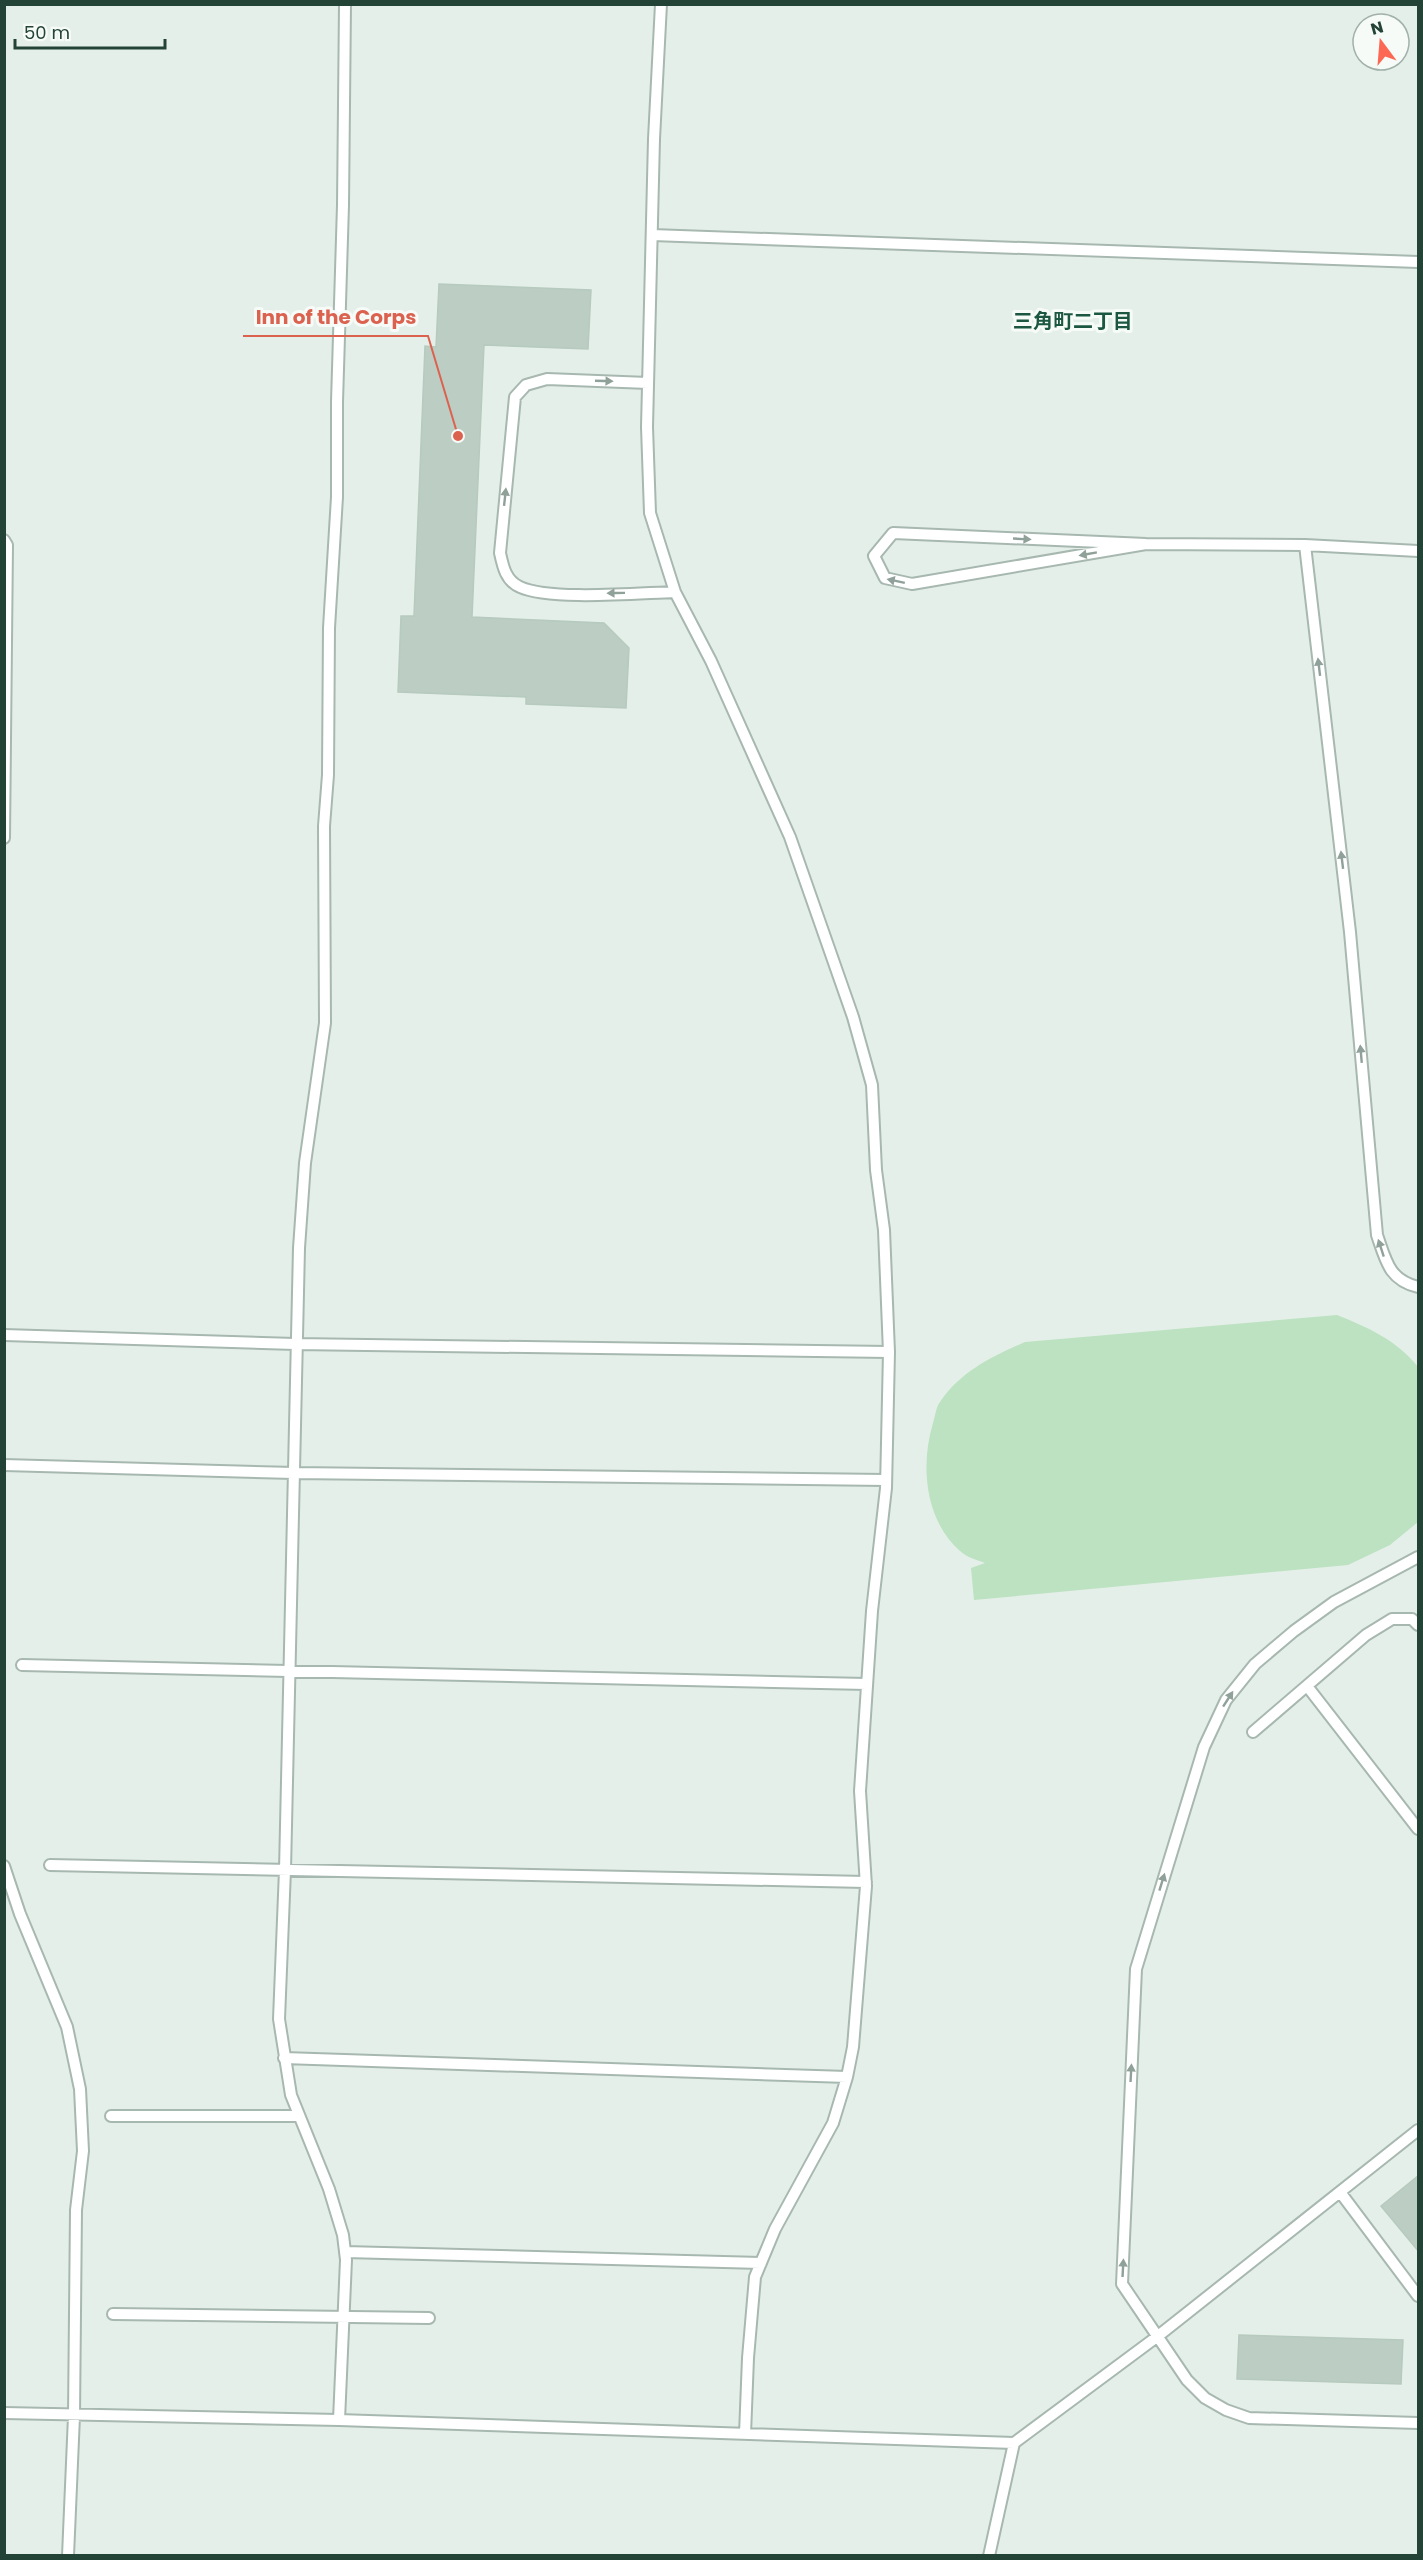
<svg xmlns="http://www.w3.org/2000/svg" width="1423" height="2560" font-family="Poppins,'Noto Sans JP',sans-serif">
<rect width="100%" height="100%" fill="#e5efe9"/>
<!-- green -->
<path fill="#bce2c1" d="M 1337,1315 C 1367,1327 1397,1340 1418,1367 L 1418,1522 L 1390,1545 L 1348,1565 L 974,1600 L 971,1568 L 985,1563 C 977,1560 966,1557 960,1551 C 925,1520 920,1466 933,1423 C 935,1417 936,1407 940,1402 C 961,1371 993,1356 1025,1342 Z"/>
<!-- building -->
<path fill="#bccdc4" stroke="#b6cabf" stroke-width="1.5" d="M 439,284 L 591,290 L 588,349 L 484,345 L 472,617 L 604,623 L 629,648 L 626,708 L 526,704 L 526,697 L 398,692 L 401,616 L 414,616 L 425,346 L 436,347 Z
M 1419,2175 L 1419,2252 L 1381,2206 Z
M 1239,2335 L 1403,2340 L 1401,2384 L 1237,2379 Z"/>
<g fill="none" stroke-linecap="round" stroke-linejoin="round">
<!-- lane casing -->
<g stroke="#a7b8b0" stroke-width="14">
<path id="lane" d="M 661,4 L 654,139 L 647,427 L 650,513 L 675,592 L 711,661 L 790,837 L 853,1017 L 872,1085 L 876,1170 L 884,1230 L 889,1352 L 886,1488 L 872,1611 L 860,1791 L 866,1886 L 853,2047 L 847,2077 L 833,2123 L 775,2229 L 755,2277 L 748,2358 L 745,2434
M 652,235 L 1418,262
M 648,383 L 547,379 L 526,385 L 515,397 L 500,553 C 503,567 506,581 520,587 C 550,601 639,593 675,592
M 4,540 L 7,545 L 4,838
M 1146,544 L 912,584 L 885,578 L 874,556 L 893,533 L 1146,544 L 1305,545 L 1418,551
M 1305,545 L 1350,932 L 1377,1235 C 1386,1261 1389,1280 1418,1287
M 4,1335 L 295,1344 L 889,1352
M 4,1465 L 294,1473 L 886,1480
M 1418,1557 L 1334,1602 L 1294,1631 L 1255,1664 L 1226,1700 L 1204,1747 L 1136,1969 L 1122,2284 L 1187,2380 L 1205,2398 L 1226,2410 L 1249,2418 L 1418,2423
M 22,1665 L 867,1684
M 1307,1686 L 1418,1829
M 1253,1732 L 1366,1635 L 1392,1619 L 1412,1619 L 1418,1625
M 50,1865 L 866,1882
M 4,1866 L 20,1914 L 67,2027 L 80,2089 L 83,2151 L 76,2210 L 74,2416 L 68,2556
M 284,2058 L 847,2077
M 111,2116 L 298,2116
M 1340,2192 L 1418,2296
M 345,2252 L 761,2263
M 113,2314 L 429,2318
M 4,2413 L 339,2420 L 1014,2443 L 1158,2336 L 1418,2130
M 339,2420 L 346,2260 L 343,2235 L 329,2189 L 291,2095 L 279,2019 L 285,1870 L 299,1248 L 305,1163 L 325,1023 L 324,826 L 328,775 L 329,628 L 337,497 L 337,402 L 343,205 L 345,4
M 989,2556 L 1014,2443"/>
</g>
<!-- lane -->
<use href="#lane" stroke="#fff" stroke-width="10"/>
</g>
<!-- one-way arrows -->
<defs><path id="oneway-solid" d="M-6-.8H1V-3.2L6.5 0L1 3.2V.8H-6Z" transform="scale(1.5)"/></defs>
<g fill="#90a19a">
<use href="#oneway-solid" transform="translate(604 381) rotate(2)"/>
<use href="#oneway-solid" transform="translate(505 497) rotate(-84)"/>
<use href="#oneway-solid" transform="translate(1022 539) rotate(3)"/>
<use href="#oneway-solid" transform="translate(1088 554) rotate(170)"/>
<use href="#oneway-solid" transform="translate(896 581) rotate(-168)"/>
<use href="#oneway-solid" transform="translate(616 593) rotate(179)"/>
<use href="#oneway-solid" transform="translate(1319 667) rotate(-97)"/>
<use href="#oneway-solid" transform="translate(1342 860) rotate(-97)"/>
<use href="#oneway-solid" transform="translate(1361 1054) rotate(-95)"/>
<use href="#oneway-solid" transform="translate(1381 1248) rotate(-108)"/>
<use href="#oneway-solid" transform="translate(1228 1699) rotate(-57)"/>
<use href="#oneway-solid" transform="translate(1162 1882) rotate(-73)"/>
<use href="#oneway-solid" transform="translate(1131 2073) rotate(-87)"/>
<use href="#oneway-solid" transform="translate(1123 2268) rotate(-87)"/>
</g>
<g text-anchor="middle" stroke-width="6" stroke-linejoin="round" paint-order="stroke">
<!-- neighbourhood labels -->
<g font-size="20" font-weight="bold" fill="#1b5741" stroke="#f6fbf8">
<text x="1073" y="328">三角町二丁目</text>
</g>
</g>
<!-- callouts -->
<path fill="none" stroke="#dc6250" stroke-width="2" d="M458 436L428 336H243"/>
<circle fill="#dc6250" stroke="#f6fbf8" stroke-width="2" cx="458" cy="436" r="6"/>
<g font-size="20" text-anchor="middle" font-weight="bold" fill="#dc6250" stroke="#f6fbf8" stroke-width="6" stroke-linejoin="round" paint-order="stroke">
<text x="336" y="324">Inn of the Corps</text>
</g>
<!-- border -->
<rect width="1423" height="2560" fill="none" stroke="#224336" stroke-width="12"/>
<!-- north arrow -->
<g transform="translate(1381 42) rotate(344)"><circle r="28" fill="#f6fbf8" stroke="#a1b1aa" stroke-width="1.5"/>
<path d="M0-4.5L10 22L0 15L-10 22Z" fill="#fd6854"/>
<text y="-9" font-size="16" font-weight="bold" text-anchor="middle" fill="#224336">N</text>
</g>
<!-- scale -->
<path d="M15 39v9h150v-9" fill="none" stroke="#224336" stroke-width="3"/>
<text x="24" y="39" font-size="18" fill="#224336" stroke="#f6fbf8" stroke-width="4.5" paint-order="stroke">50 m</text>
</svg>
